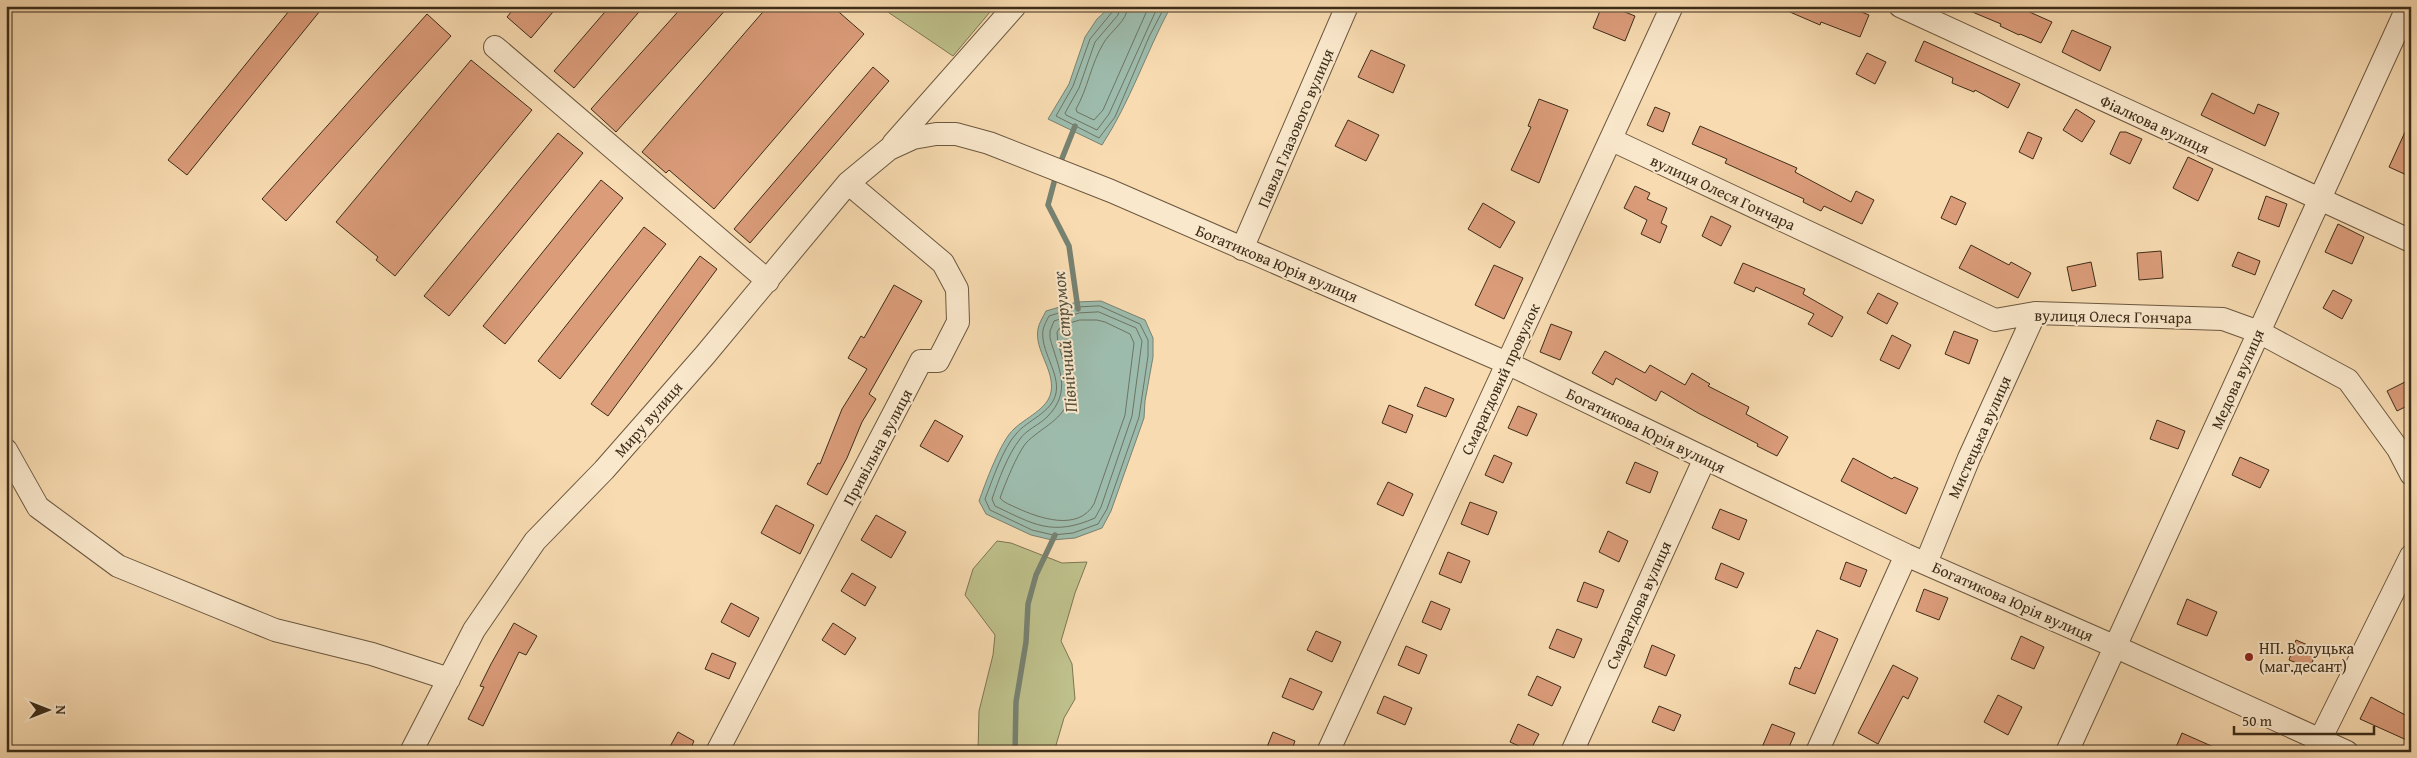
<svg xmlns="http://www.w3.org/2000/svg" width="2417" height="758" font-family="'Gentium Book Plus',serif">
<rect width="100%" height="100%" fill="#f8dbb1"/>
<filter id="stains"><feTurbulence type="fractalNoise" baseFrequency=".004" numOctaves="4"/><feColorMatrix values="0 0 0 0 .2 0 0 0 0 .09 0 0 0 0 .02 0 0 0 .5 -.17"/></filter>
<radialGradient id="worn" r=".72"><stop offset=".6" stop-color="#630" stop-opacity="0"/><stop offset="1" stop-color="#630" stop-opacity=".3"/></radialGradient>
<!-- green -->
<path fill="#bec08b" stroke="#7e7652" d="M 879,6 L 995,6 L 953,56 Z
M 997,541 L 1011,543 L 1062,563 L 1087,562 L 1075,593 L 1061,641 L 1072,664 L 1075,699 L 1064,718 L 1054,752 L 978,752 L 979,711 L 993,655 L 995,635 L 965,595 L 973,569 Z"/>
<!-- water -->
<path fill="#9dbbac" stroke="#778271" d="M 1111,6 L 1170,8 C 1146,53 1130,102 1102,145 L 1048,119 L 1069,84 L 1085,37 L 1097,19 Z
M 1101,301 L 1145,320 L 1153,338 L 1153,357 L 1145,401 L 1144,418 L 1111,511 L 1102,528 L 1075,538 L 1052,540 L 1031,535 L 986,514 L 979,501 C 985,484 1001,440 1014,429 C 1025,418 1048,409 1051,392 C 1055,370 1034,350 1038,329 C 1039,323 1043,317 1046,311 L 1077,302 Z"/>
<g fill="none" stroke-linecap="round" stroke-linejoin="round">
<!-- shore -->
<path stroke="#6d7462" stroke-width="1" d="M 1114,6 L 1113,11 L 1090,39 L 1073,86 L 1056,116 L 1099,138 L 1115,117 L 1149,37 L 1165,6
M 1120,6 L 1118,15 L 1095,42 L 1079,88 L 1065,113 L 1066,115 L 1097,130 L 1109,114 L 1158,6
M 1128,6 C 1127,22 1110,31 1103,44 C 1091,64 1088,88 1076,109 L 1077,112 L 1094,120 L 1103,110 L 1149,6
M 1100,306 L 1140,324 L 1148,340 L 1148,356 L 1139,417 L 1107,509 L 1098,524 L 1073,533 L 1053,535 L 1032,530 L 990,510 L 985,499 C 992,481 1003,448 1016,434 C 1027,420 1052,413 1056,393 C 1060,372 1040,351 1043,330 C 1044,325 1047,320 1049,316 L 1078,307 Z
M 1099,312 L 1136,328 L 1142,341 L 1132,416 L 1101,507 L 1095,518 C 1052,537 1033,524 995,506 L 992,499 C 999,479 1007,456 1020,439 C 1026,430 1039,425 1047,417 C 1073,391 1058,368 1050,338 L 1050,331 L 1054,321 L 1079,313 Z
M 1080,320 L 1097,320 L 1105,322 L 1130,334 L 1134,343 L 1125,415 L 1094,504 C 1078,532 1039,518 1017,508 C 1011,505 1004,503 1000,498 C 1005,484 1017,454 1026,443 C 1040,428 1066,419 1069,396 C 1073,373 1057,354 1057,332 L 1061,326 Z"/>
<!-- stream -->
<path stroke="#778271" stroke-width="5.5" d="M 1059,166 L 1075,126
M 1056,175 L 1048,205 L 1069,246 L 1078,309
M 1015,752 L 1016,702 L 1026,642 L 1028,604 L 1036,575 L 1055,535"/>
</g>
<!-- building -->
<path fill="#db9c7a" stroke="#3d2d19" d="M 293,6 L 324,6 L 187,175 L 168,160 Z
M 516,6 L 558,6 L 531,38 L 507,17 Z
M 610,6 L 644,6 L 574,88 L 554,71 Z
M 683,6 L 729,6 L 616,132 L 591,109 Z
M 768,6 L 832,6 L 864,34 L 714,209 L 669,170 L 666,173 L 642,152 Z
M 1602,6 L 1610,6 L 1635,16 L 1625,41 L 1593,28 Z
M 1776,6 L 1846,6 L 1869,15 L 1860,37 L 1821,22 L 1820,25 Z
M 1958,6 L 2016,6 L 2052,22 L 2041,43 L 2020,34 L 2019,35 L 2000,26 L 2001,24 Z
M 427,14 L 451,36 L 286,221 L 262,199 Z
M 2072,30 L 2111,47 L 2100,71 L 2062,52 Z
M 1924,41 L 2020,84 L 2008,108 L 1975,90 L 1974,92 L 1952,83 L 1953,78 L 1915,61 Z
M 1371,50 L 1405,65 L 1393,93 L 1358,77 Z
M 1867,53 L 1886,62 L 1875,84 L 1856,74 Z
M 471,60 L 532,110 L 395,276 L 376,260 L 378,257 L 336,222 Z
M 873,67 L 889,81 L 750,243 L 734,229 Z
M 2212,93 L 2254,114 L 2258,104 L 2279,113 L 2265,146 L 2201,115 Z
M 1539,99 L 1568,110 L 1539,183 L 1511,170 L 1531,127 L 1528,126 Z
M 1655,107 L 1670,113 L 1663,132 L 1647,125 Z
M 2076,109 L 2095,121 L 2082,142 L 2063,130 Z
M 2411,119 L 2411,177 L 2389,167 Z
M 1348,120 L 1379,135 L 1366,161 L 1335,146 Z
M 1700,126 L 1797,168 L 1795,172 L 1851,202 L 1856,191 L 1874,200 L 1862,224 L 1824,206 L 1821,211 L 1803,202 L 1804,199 L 1725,163 L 1727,159 L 1692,144 Z
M 2028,132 L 2042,138 L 2033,159 L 2019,152 Z
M 2120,132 L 2126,132 L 2142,139 L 2130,164 L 2110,154 Z
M 558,133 L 583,153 L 449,316 L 424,296 Z
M 2188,157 L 2213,169 L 2198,201 L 2173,188 Z
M 601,180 L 623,198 L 505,344 L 483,326 Z
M 1635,186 L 1650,193 L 1647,199 L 1667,208 L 1661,223 L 1667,226 L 1660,243 L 1641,234 L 1647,220 L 1624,208 Z
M 1951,196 L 1966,203 L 1956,225 L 1941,218 Z
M 2266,196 L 2287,204 L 2279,227 L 2258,219 Z
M 1483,203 L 1515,222 L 1500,248 L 1468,229 Z
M 1711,216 L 1731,226 L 1721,246 L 1702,236 Z
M 2338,224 L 2364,237 L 2352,264 L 2325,252 Z
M 644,227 L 666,244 L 560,379 L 538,361 Z
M 1971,245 L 2009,265 L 2011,262 L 2031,273 L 2018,298 L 1959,268 Z
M 2161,251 L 2163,278 L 2139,280 L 2137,253 Z
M 2238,252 L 2260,261 L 2255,275 L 2232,266 Z
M 700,256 L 717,269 L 608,416 L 591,404 Z
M 2091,262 L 2096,286 L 2072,291 L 2067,267 Z
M 1743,263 L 1805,289 L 1803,294 L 1843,317 L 1832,337 L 1808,324 L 1814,314 L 1756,287 L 1754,292 L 1734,283 Z
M 1494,265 L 1523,278 L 1504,319 L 1475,305 Z
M 894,285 L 922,301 L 869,394 L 876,399 L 862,422 L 847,458 L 827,495 L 807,484 L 818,463 L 820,464 L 842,409 L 867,369 L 848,358 L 861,336 L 864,338 Z
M 2333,290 L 2352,300 L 2342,319 L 2323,308 Z
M 1878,293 L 1898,303 L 1887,324 L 1867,313 Z
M 1551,324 L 1572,332 L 1560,360 L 1540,352 Z
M 1954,331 L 1978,340 L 1969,364 L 1945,354 Z
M 1892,335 L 1911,345 L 1899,369 L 1880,360 Z
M 1605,351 L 1645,373 L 1650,365 L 1685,385 L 1692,373 L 1710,384 L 1708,386 L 1749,407 L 1746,414 L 1788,437 L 1777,456 L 1757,446 L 1758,444 L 1698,413 L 1661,391 L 1656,401 L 1616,378 L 1613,385 L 1592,373 Z
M 2411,379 L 2411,404 L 2397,411 L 2387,391 Z
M 1425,387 L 1454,399 L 1446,417 L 1417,406 Z
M 1389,405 L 1413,415 L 1406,433 L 1382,423 Z
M 1518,406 L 1537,414 L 1527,436 L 1508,428 Z
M 935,420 L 963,436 L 948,462 L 920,446 Z
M 2157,420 L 2185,431 L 2178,449 L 2150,439 Z
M 1494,455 L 1512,463 L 1503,483 L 1485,475 Z
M 2240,457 L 2269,470 L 2260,488 L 2232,475 Z
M 1853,458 L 1892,479 L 1894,477 L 1918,488 L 1906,514 L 1841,481 Z
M 1635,462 L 1658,472 L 1650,493 L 1626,483 Z
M 1388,482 L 1413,494 L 1403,516 L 1377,504 Z
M 1470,502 L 1497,512 L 1488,535 L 1461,524 Z
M 776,505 L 814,525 L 800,554 L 761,533 Z
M 1720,509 L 1747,520 L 1739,540 L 1712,528 Z
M 876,515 L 906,532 L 891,558 L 861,540 Z
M 1608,531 L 1628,541 L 1619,562 L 1599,552 Z
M 1448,552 L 1470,561 L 1461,583 L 1439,574 Z
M 1846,562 L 1867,570 L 1860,587 L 1840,579 Z
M 1721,563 L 1744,573 L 1737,588 L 1715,579 Z
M 852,573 L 876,587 L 865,606 L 841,591 Z
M 1584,582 L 1604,590 L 1597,608 L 1577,601 Z
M 1924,589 L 1948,598 L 1939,620 L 1916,611 Z
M 2187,599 L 2217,612 L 2207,636 L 2177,624 Z
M 1431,601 L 1450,609 L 1441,630 L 1422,622 Z
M 731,603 L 759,618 L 749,637 L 721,622 Z
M 514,623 L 537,636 L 526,655 L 519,652 L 483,726 L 468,719 L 484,687 L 480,686 L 491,664 Z
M 833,623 L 856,638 L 845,655 L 822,640 Z
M 1557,629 L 1582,639 L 1574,658 L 1549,648 Z
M 1817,630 L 1838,639 L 1815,694 L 1789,684 L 1795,667 L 1800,669 Z
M 1316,631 L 1341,642 L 1332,662 L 1307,650 Z
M 2021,636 L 2044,647 L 2034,669 L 2011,659 Z
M 2296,640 L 2317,649 L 2310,668 L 2289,660 Z
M 1652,645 L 1675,655 L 1666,676 L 1644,667 Z
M 1406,646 L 1427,655 L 1419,674 L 1398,665 Z
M 712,653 L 736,663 L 729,679 L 705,669 Z
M 1893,665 L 1918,678 L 1908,699 L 1903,696 L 1878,744 L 1858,733 Z
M 1537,676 L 1561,687 L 1552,706 L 1528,695 Z
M 1290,678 L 1322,692 L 1313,710 L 1282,697 Z
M 1998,695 L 2022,707 L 2008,735 L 1984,722 Z
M 1384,696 L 1412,708 L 1405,725 L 1377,713 Z
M 2371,697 L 2411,718 L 2411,742 L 2360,719 Z
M 1659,706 L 1681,715 L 1674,731 L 1652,722 Z
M 1518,724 L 1539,734 L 1530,751 L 1510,742 Z
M 1772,724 L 1795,733 L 1787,752 L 1760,752 Z
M 678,732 L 694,741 L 689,752 L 667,752 Z
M 1273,732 L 1295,741 L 1291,752 L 1265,752 Z
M 2182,733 L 2225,752 L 2174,752 Z"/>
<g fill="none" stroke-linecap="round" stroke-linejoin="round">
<!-- minor casing -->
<g stroke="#6c583f" stroke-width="24">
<path id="minor" d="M 1900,6 L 2411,241
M 495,47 L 768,281
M 1612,140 L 1995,320 L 2035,313 L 2223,319 L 2259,332 L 2348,380 L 2398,449 L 2411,474
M 893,144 L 1015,6
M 1242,249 L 1347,6
M 6,450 L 38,507 L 118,566 L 275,630 L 372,654 L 449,679
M 1926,563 L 1969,458 L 2035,313
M 411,752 L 474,630 L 535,541 L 604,470 L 705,355 L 848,183 L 889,149 L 913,138 L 936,134 L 956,134 L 989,143 L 1111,191 L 1507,363 L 1906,555 L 2116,647 L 2347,752
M 717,752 L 921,361 L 938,361 L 958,322 L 957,289 L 943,263 L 848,183
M 1328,752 L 1672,6
M 1572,752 L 1705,458
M 1817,752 L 1906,555
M 2067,752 L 2408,6
M 2314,752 L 2411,556"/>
</g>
<!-- minor -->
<use href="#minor" stroke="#fae8cc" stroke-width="22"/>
</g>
<!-- markers -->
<circle fill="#8f2418" stroke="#fae8cc" stroke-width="2" cx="2249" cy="657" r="5"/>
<g text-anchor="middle" stroke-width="4" stroke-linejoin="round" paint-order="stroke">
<!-- street labels -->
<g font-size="16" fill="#3d2d19" stroke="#fae8cc">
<text transform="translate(2155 124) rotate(25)" y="6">Фіалкова вулиця</text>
<text transform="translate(1295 128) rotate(-67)" y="6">Павла Глазового вулиця</text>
<text transform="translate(1723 192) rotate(25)" y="6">вулиця Олеся Гончара</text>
<text transform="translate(1277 263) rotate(23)" y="6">Богатикова Юрія вулиця</text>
<text transform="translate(2113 316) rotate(1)" y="6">вулиця Олеся Гончара</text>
<text transform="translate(1500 379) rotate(-65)" y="6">Смарагдовий провулок</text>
<text transform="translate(2237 379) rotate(-66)" y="6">Медова вулиця</text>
<text transform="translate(648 419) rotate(-49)" y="6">Миру вулиця</text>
<text transform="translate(1646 430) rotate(26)" y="6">Богатикова Юрія вулиця</text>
<text transform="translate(1979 437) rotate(-66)" y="6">Мистецька вулиця</text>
<text transform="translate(877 447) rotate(-62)" y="6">Привільна вулиця</text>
<text transform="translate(2013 601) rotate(24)" y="6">Богатикова Юрія вулиця</text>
<text transform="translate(1638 605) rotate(-66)" y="6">Смарагдова вулиця</text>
</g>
<!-- poi labels -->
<g font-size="16" fill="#3d2d19" stroke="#fae8cc" text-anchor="start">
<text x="2259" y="654">НП. Волуцька<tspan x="2259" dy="18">(маг.десант)</tspan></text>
</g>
<!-- water labels -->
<g font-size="18" font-style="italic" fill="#55503e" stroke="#fae8cc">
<text transform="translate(1065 342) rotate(-95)" y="6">Північний струмок</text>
</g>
</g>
<!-- margin -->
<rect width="2417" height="758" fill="none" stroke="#f8dbb1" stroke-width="25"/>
<rect x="8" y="8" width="2402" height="743" fill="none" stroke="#3d2d19" stroke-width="2.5"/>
<rect x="12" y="12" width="2392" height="733" fill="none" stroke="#3d2d19"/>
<!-- north arrow -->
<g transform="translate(48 710) rotate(90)" stroke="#fae8cc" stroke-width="4" paint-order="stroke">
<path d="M0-4L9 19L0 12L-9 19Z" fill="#3d2d19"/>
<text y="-8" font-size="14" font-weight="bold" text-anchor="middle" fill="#3d2d19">N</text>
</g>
<!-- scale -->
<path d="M2234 726v8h140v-8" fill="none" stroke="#3d2d19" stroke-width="2.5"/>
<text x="2242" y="726" font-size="15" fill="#3d2d19" stroke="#fae8cc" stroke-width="4" paint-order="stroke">50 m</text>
<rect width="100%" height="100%" filter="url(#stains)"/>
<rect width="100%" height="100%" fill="url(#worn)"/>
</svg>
